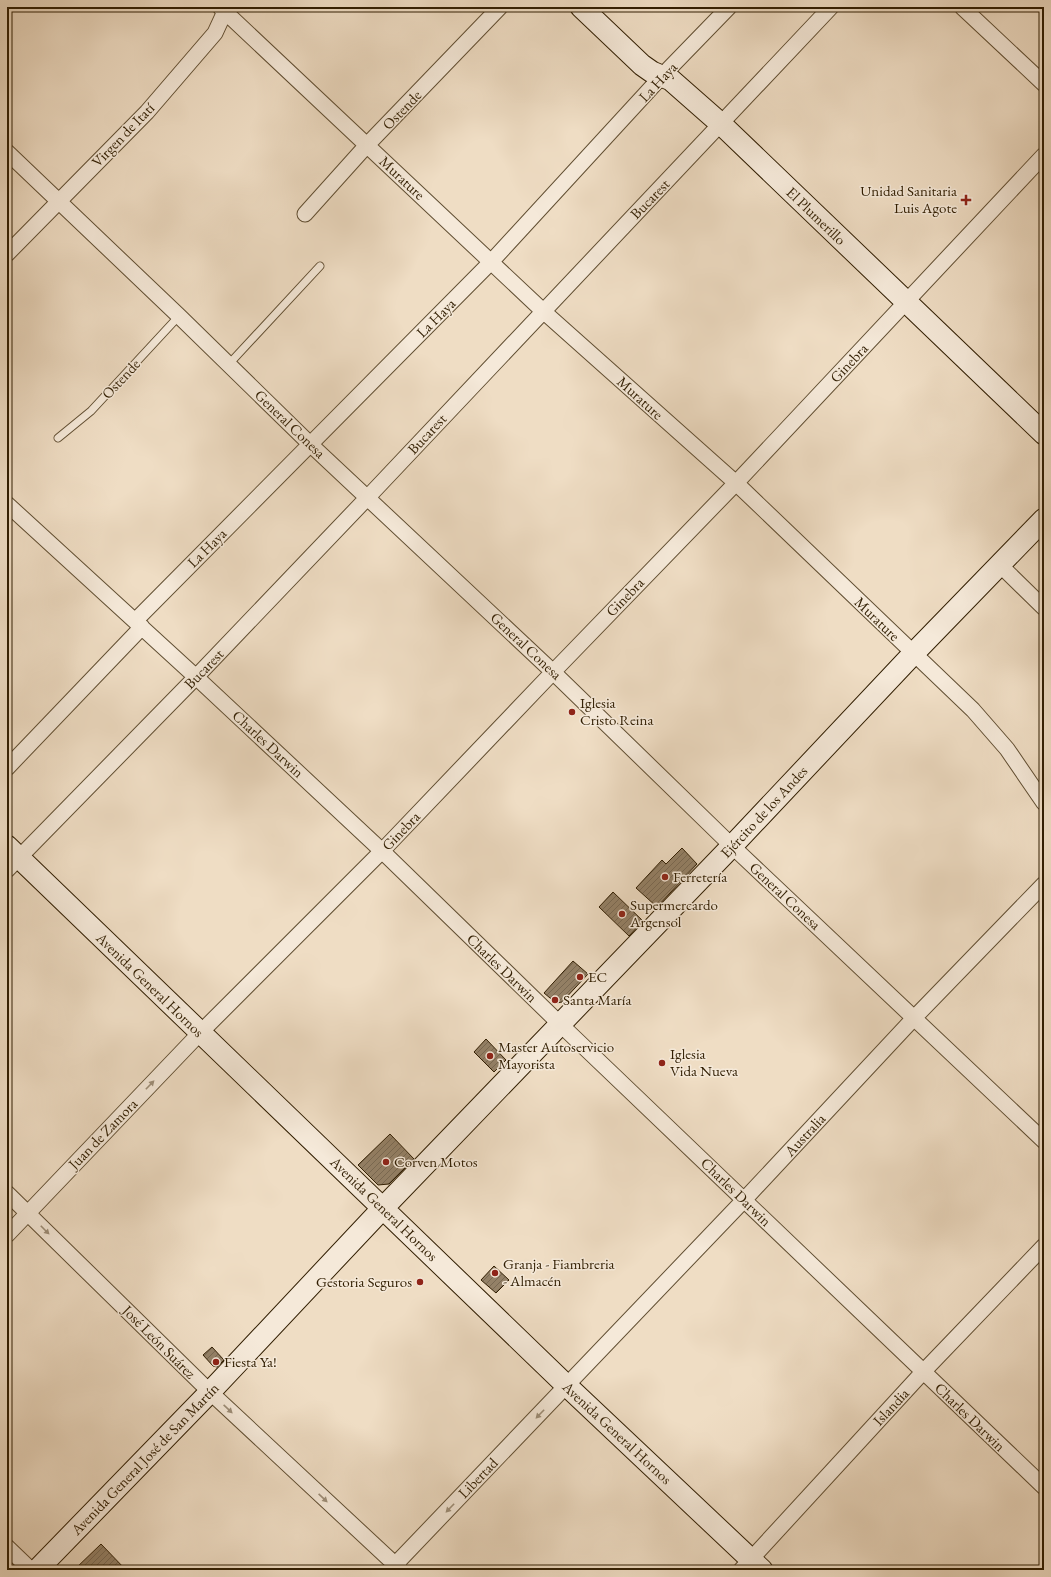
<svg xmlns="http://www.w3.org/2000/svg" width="1051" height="1577" font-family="'EB Garamond',serif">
<defs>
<pattern id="building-hatch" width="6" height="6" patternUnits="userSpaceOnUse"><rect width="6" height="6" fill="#948167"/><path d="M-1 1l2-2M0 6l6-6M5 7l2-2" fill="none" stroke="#796953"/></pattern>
</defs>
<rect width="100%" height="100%" fill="#efddc4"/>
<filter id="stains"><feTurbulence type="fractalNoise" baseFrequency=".005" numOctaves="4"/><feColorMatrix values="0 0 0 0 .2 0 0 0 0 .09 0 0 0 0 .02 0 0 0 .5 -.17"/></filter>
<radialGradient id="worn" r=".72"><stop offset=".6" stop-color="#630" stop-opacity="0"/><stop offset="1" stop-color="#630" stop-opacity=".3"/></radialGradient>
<!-- building -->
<path fill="url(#building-hatch)" stroke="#311e02" d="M 682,848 L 697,864 L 657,907 L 636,888 L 662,860 L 666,864 Z
M 613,892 L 643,921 L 629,936 L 599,907 Z
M 573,961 L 588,974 L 562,1002 L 556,1003 L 544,993 Z
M 486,1039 L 506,1060 L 494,1072 L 474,1052 Z
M 390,1134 L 414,1159 L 389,1184 L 378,1185 L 358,1165 Z
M 494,1266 L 509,1280 L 496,1293 L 481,1280 Z
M 212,1347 L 224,1360 L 217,1367 L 213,1366 L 203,1355 Z
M 101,1544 L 126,1570 L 74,1570 Z"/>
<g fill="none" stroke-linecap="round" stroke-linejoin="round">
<!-- lane casing -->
<g stroke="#604e32" stroke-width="9">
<path id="lane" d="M 229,364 L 320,266
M 58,438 L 91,411 L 179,316"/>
</g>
<!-- street casing -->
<g stroke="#604e32" stroke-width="17">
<path id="street" d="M 220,7 L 543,311 L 736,483 L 973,710 L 1007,749 L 1044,803
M 962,7 L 1044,84
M 7,152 L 179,316 L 310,444 L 553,672 L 732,846 L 1044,1141
M 305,214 L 367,145 L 500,7
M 7,254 L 147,112 L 215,33 L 227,7
M 7,504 L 196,677 L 382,851 L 560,1024 L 1044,1487
M 1000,565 L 1044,608
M 135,621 L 491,262 L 662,76 L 729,7
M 7,768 L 142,627
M 7,870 L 196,677 L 368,497 L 831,7
M 7,1193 L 210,1392 L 401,1570
M 7,1235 L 200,1033 L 382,851 L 553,672 L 736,483 L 1044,155
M 7,1547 L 31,1570
M 390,1570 L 744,1200 L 915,1017 L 1044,884
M 741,1570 L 923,1372 L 1044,1246"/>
</g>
<!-- secondary casing -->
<g stroke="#311e02" stroke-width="23">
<path id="secondary" d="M 581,7 L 642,65 L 652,72 L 671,80 L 721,124 L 1044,434
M 7,846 L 567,1386 L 762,1570
M 37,1570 L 210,1392 L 383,1208 L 732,846 L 913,654 L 1044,519"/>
</g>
<!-- lane -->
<use href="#lane" stroke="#f5e9d9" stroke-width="7"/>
<!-- street -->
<use href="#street" stroke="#f5e9d9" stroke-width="15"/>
<!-- secondary -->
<use href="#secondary" stroke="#f5e9d9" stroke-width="21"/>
</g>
<!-- one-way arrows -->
<defs><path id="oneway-solid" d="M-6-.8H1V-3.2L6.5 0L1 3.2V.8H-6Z"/></defs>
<g fill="#9d8e78">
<use href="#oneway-solid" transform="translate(150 1085) rotate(-46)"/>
<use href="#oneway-solid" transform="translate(45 1230) rotate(45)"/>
<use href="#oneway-solid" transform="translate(228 1409) rotate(43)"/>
<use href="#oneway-solid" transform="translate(540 1414) rotate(134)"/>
<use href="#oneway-solid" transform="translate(323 1498) rotate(43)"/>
<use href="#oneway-solid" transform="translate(450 1508) rotate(134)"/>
</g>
<!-- markers -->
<g fill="#8f2418" stroke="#f5e9d9" stroke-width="1.5">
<path d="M964 194h4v4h4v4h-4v4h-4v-4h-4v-4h4z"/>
<circle cx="572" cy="712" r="4"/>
<circle cx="665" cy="877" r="4"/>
<circle cx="622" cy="914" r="4"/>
<circle cx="580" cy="977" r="4"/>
<circle cx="555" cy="1000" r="4"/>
<circle cx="490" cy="1056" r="4"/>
<circle cx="662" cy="1063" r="4"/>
<circle cx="386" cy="1162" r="4"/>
<circle cx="495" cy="1273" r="4"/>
<circle cx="420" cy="1282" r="4"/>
<circle cx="216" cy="1362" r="4"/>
</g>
<g text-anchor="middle" stroke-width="3" stroke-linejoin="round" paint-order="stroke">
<!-- street labels -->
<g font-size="15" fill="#311e02" stroke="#f5e9d9">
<text transform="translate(658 82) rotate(-47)" y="5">La Haya</text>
<text transform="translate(402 110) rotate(-46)" y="5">Ostende</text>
<text transform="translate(123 135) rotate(-46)" y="5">Virgen de Itatí</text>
<text transform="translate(402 178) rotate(43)" y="5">Murature</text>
<text transform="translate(650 199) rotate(-46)" y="5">Bucarest</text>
<text transform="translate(816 216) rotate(44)" y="5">El Plumerillo</text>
<text transform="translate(436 318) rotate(-45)" y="5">La Haya</text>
<text transform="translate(849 363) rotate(-47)" y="5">Ginebra</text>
<text transform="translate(121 379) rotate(-47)" y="5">Ostende</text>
<text transform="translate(640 398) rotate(42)" y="5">Murature</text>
<text transform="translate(290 424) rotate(44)" y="5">General Conesa</text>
<text transform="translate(427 434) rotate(-47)" y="5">Bucarest</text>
<text transform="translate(207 548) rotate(-45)" y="5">La Haya</text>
<text transform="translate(625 597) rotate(-46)" y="5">Ginebra</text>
<text transform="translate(877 619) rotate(44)" y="5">Murature</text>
<text transform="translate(526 646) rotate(43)" y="5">General Conesa</text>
<text transform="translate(204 669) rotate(-46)" y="5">Bucarest</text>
<text transform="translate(268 744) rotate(43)" y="5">Charles Darwin</text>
<text transform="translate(764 812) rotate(-47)" y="5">Ejército de los Andes</text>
<text transform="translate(401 831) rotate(-46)" y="5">Ginebra</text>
<text transform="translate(785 896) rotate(43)" y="5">General Conesa</text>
<text transform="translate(502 968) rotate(44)" y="5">Charles Darwin</text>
<text transform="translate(150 985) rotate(44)" y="5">Avenida General Hornos</text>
<text transform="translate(103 1134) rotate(-46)" y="5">Juan de Zamora</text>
<text transform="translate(805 1135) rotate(-47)" y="5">Australia</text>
<text transform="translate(736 1192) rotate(44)" y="5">Charles Darwin</text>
<text transform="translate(384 1209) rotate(44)" y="5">Avenida General Hornos</text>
<text transform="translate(159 1342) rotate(45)" y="5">José León Suárez</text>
<text transform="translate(891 1407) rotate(-47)" y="5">Islandia</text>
<text transform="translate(970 1417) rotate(44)" y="5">Charles Darwin</text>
<text transform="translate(617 1433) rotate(43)" y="5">Avenida General Hornos</text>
<text transform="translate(145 1459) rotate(-46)" y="5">Avenida General José de San Martín</text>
<text transform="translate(478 1478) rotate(-46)" y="5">Libertad</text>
</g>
<!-- poi labels -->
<g font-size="15" fill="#311e02" stroke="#f5e9d9" text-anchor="start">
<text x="957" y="196" text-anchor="end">Unidad Sanitaria<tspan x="957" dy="17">Luis Agote</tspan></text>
<text x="580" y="708">Iglesia<tspan x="580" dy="17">Cristo Reina</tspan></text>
<text x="673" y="882">Ferretería</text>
<text x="630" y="910">Supermercardo<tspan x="630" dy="17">Argensol</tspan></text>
<text x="588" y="982">EC</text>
<text x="563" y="1005">Santa María</text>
<text x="498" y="1052">Master Autoservicio<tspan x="498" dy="17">Mayorista</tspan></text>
<text x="670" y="1059">Iglesia<tspan x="670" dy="17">Vida Nueva</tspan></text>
<text x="394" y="1167">Corven Motos</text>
<text x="503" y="1269">Granja - Fiambreria<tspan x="503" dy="17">- Almacén</tspan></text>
<text x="412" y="1287" text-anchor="end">Gestoria Seguros</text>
<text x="224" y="1367">Fiesta Ya!</text>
</g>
</g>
<!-- margin -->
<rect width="1051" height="1577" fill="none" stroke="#efddc4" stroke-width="24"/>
<rect x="8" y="8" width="1035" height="1561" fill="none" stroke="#311e02" stroke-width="2"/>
<rect x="12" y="12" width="1027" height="1553" fill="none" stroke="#311e02"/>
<rect width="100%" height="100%" filter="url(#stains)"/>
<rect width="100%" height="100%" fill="url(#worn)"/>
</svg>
